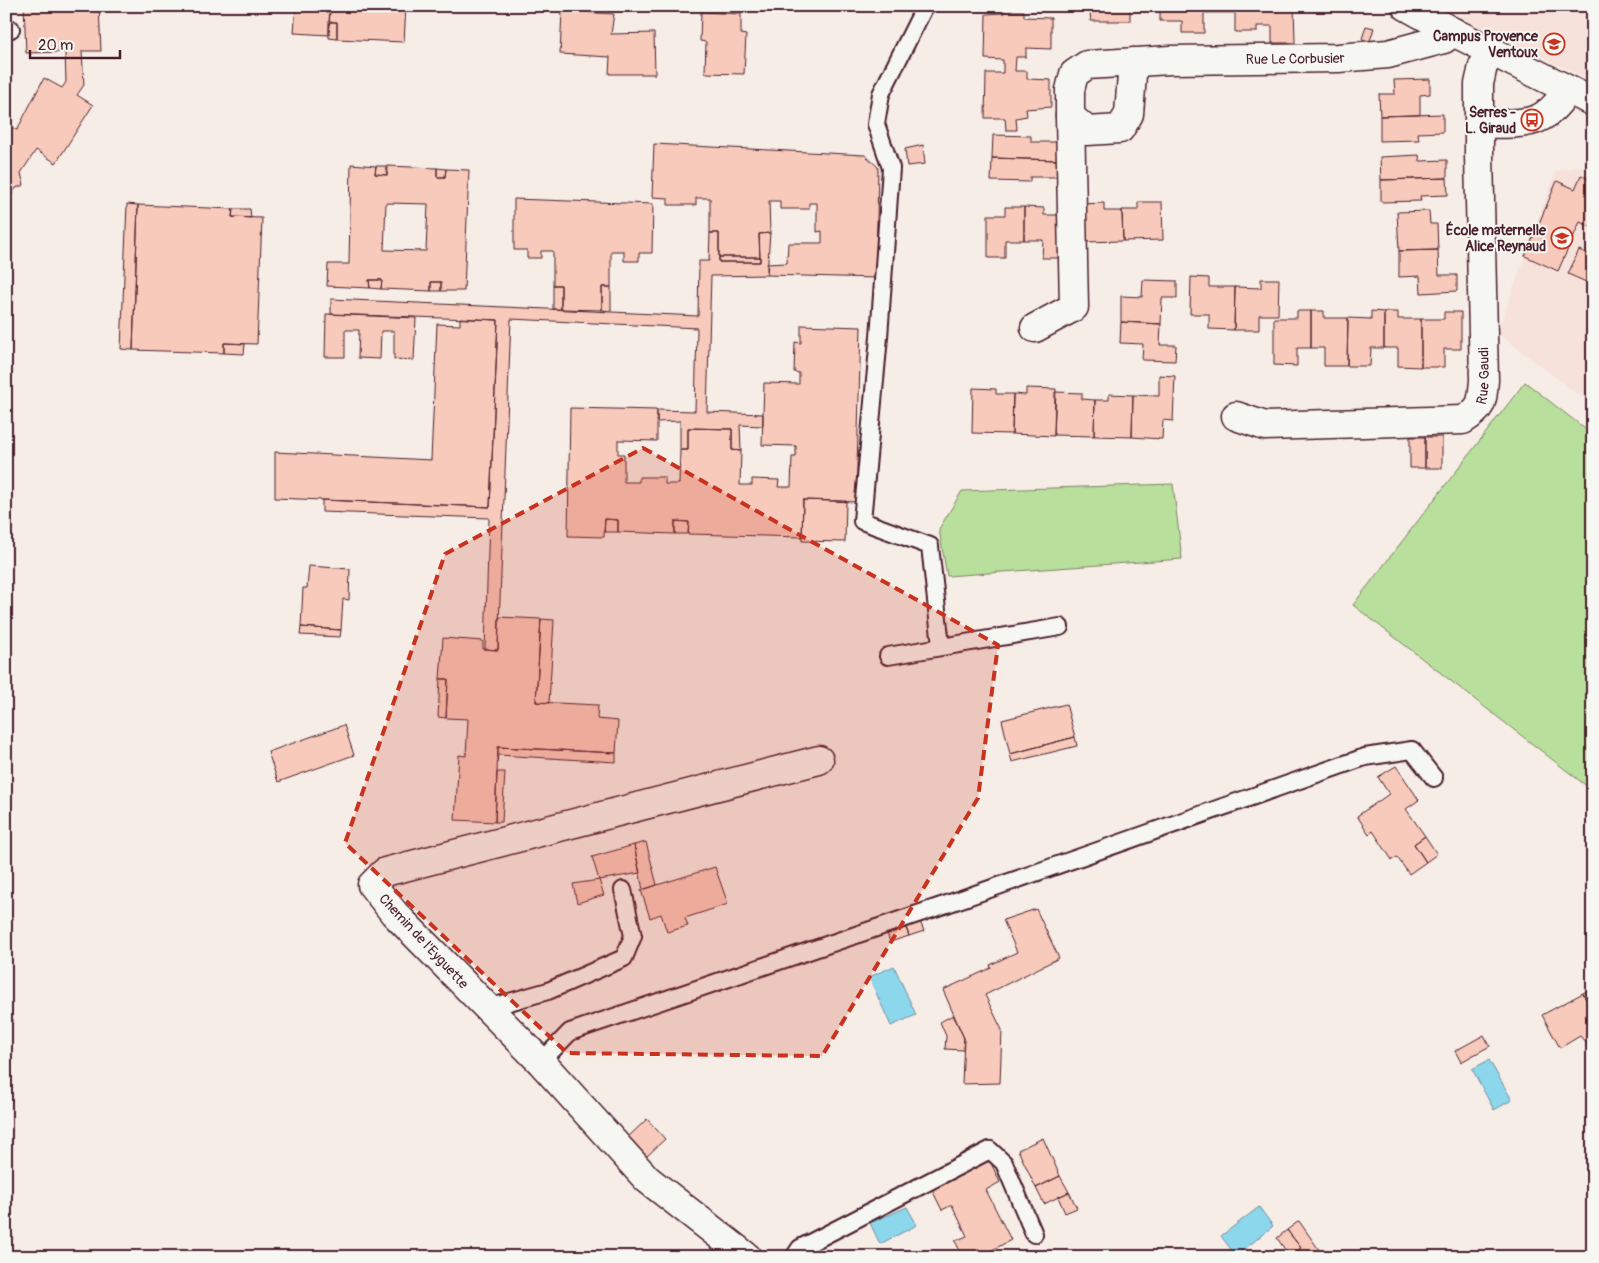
<svg xmlns="http://www.w3.org/2000/svg" width="1599" height="1263" font-family="Pangolin,sans-serif">
<rect width="100%" height="100%" fill="#f6ede7"/>
<filter id="ink" filterUnits="userSpaceOnUse"><feTurbulence type="fractalNoise" baseFrequency=".02" numOctaves="2"/><feDisplacementMap in="SourceGraphic" scale="10" xChannelSelector="R" yChannelSelector="G"/><feConvolveMatrix kernelMatrix="1 2 1 2 8 2 1 2 1" color-interpolation-filters="sRGB"/></filter>
<g filter="url(#ink)">
<!-- built -->
<path fill="#f6e2da" d="M 1437,6 L 1593,6 L 1593,82 Z
M 1593,164 L 1593,406 L 1497,333 L 1556,171 Z"/>
<!-- green -->
<path fill="#b8e09c" stroke="#818064" d="M 1525,382 L 1593,435 L 1593,791 L 1353,605 Z
M 1173,484 L 1182,559 L 947,576 L 939,529 L 962,491 Z"/>
<!-- water -->
<path fill="#8cd7ec" stroke="#728d9f" d="M 894,966 L 916,1015 L 891,1026 L 869,977 Z
M 1489,1060 L 1512,1100 L 1494,1110 L 1472,1069 Z
M 907,1207 L 917,1225 L 880,1244 L 870,1223 Z
M 1259,1207 L 1273,1226 L 1236,1256 L 1221,1236 Z"/>
<!-- building -->
<path fill="#f7cabb" stroke="#4a1f2b" fill-rule="evenodd" d="M 24,6 L 99,6 L 101,51 L 82,51 L 84,85 L 77,95 L 93,105 L 56,163 L 36,150 L 21,173 L 24,185 L 16,188 L 6,204 L 6,113 L 9,120 L 7,125 L 17,130 L 44,78 L 62,88 L 66,82 L 65,52 L 26,53 Z
M 296,6 L 330,6 L 329,35 L 294,33 Z
M 330,6 L 406,6 L 404,42 L 337,39 L 337,22 L 329,22 Z
M 1004,6 L 1012,6 L 1012,11 L 1024,11 L 1024,17 L 1051,18 L 1051,49 L 1026,48 L 1026,57 L 1016,57 L 1015,71 L 1027,71 L 1027,79 L 1051,80 L 1051,107 L 1026,109 L 1027,116 L 1016,118 L 1017,130 L 1006,130 L 1005,118 L 985,118 L 986,73 L 1003,73 L 1003,60 L 985,59 L 986,14 L 1004,13 Z
M 1089,6 L 1130,6 L 1130,21 L 1091,21 Z
M 1160,6 L 1294,6 L 1295,43 L 1272,43 L 1272,26 L 1257,26 L 1257,32 L 1235,32 L 1235,13 L 1204,13 L 1204,33 L 1182,33 L 1182,21 L 1160,21 Z
M 562,11 L 614,14 L 611,34 L 654,33 L 655,74 L 609,74 L 610,57 L 560,54 Z
M 701,12 L 741,14 L 741,34 L 746,35 L 744,74 L 705,73 L 706,42 L 700,41 Z
M 329,22 L 337,22 L 337,39 L 329,38 Z
M 1366,26 L 1374,28 L 1370,41 L 1362,39 Z
M 1430,79 L 1430,94 L 1420,95 L 1420,115 L 1380,116 L 1379,94 L 1395,94 L 1394,80 Z
M 1443,114 L 1443,132 L 1418,133 L 1419,140 L 1380,141 L 1380,116 Z
M 993,135 L 1031,136 L 1031,142 L 1059,142 L 1058,160 L 992,158 Z
M 654,144 L 865,155 L 878,167 L 876,278 L 767,275 L 767,264 L 787,263 L 788,243 L 822,243 L 822,231 L 817,232 L 817,203 L 809,203 L 809,209 L 780,209 L 780,201 L 769,201 L 770,233 L 759,234 L 760,257 L 719,257 L 719,233 L 710,233 L 710,198 L 696,198 L 696,205 L 668,205 L 668,198 L 652,197 Z
M 923,145 L 925,164 L 907,166 L 905,149 Z
M 1419,155 L 1420,161 L 1447,160 L 1447,178 L 1381,180 L 1380,157 Z
M 992,158 L 1058,160 L 1058,177 L 1030,177 L 1030,182 L 991,181 Z
M 351,164 L 376,166 L 375,174 L 387,175 L 387,166 L 437,168 L 437,177 L 445,177 L 446,169 L 469,170 L 464,291 L 441,291 L 441,282 L 431,282 L 431,291 L 381,289 L 382,280 L 369,280 L 370,288 L 327,286 L 328,264 L 349,264 ZM 386,203 L 428,204 L 426,251 L 384,250 Z
M 376,166 L 387,166 L 387,175 L 375,174 Z
M 437,168 L 446,169 L 445,177 L 437,177 Z
M 1581,175 L 1593,181 L 1593,228 L 1580,222 L 1558,271 L 1525,256 L 1557,181 L 1575,189 Z
M 1447,178 L 1448,195 L 1420,196 L 1421,201 L 1381,202 L 1381,180 Z
M 514,199 L 653,204 L 652,253 L 639,253 L 639,261 L 624,261 L 624,251 L 611,251 L 611,287 L 602,287 L 602,310 L 561,309 L 561,285 L 553,285 L 553,251 L 541,251 L 541,258 L 527,258 L 527,250 L 514,250 Z
M 1138,202 L 1162,202 L 1163,240 L 1123,241 L 1122,210 L 1138,210 Z
M 1104,203 L 1104,211 L 1122,211 L 1123,241 L 1082,242 L 1081,204 Z
M 127,204 L 138,205 L 133,350 L 121,349 Z
M 138,205 L 233,209 L 232,217 L 262,218 L 257,344 L 224,343 L 224,353 L 133,350 Z
M 1005,207 L 1024,207 L 1024,240 L 1005,240 L 1005,258 L 988,258 L 988,215 L 1005,215 Z
M 1024,207 L 1044,208 L 1044,215 L 1060,215 L 1060,258 L 1042,258 L 1043,240 L 1024,240 Z
M 233,209 L 250,209 L 251,218 L 232,217 Z
M 1429,211 L 1430,224 L 1437,224 L 1438,250 L 1399,251 L 1397,212 Z
M 710,233 L 719,233 L 719,262 L 760,262 L 759,234 L 770,233 L 767,275 L 711,276 L 707,412 L 763,414 L 763,426 L 740,425 L 741,451 L 732,450 L 732,429 L 688,428 L 688,450 L 680,450 L 680,421 L 657,422 L 657,410 L 695,411 L 697,328 L 511,319 L 498,650 L 485,649 L 489,518 L 322,512 L 322,500 L 490,507 L 498,320 L 331,314 L 331,299 L 698,316 L 699,261 L 709,261 Z
M 1438,250 L 1439,275 L 1457,275 L 1457,291 L 1421,293 L 1420,276 L 1399,277 L 1399,251 Z
M 1579,250 L 1593,256 L 1593,285 L 1568,274 Z
M 719,257 L 760,257 L 760,262 L 719,262 Z
M 1191,277 L 1209,278 L 1209,287 L 1235,287 L 1234,330 L 1209,329 L 1209,314 L 1190,314 Z
M 1261,279 L 1279,279 L 1278,315 L 1259,315 L 1259,330 L 1234,330 L 1235,287 L 1261,288 Z
M 369,280 L 382,280 L 381,289 L 370,288 Z
M 1143,280 L 1177,281 L 1177,298 L 1162,298 L 1161,324 L 1121,322 L 1121,296 L 1142,297 Z
M 431,282 L 441,282 L 441,291 L 431,291 Z
M 553,285 L 561,285 L 561,309 L 553,309 Z
M 602,287 L 611,287 L 611,311 L 602,310 Z
M 1297,311 L 1311,311 L 1311,348 L 1297,348 L 1297,366 L 1274,365 L 1274,318 L 1297,318 Z
M 1311,311 L 1324,311 L 1324,318 L 1348,318 L 1347,366 L 1324,366 L 1324,348 L 1311,348 Z
M 1371,311 L 1384,312 L 1384,348 L 1371,348 L 1370,366 L 1347,366 L 1348,318 L 1371,319 Z
M 1384,312 L 1398,312 L 1398,319 L 1421,319 L 1421,367 L 1398,366 L 1398,348 L 1384,348 Z
M 1444,312 L 1461,312 L 1461,349 L 1444,349 L 1444,367 L 1421,367 L 1421,319 L 1444,319 Z
M 326,314 L 416,318 L 414,360 L 394,359 L 394,331 L 381,331 L 380,359 L 358,358 L 359,330 L 345,330 L 345,357 L 325,357 Z
M 460,318 L 498,320 L 490,507 L 275,498 L 275,452 L 431,460 L 437,324 L 460,325 Z
M 1121,322 L 1161,324 L 1160,345 L 1176,345 L 1175,361 L 1142,360 L 1143,344 L 1120,343 Z
M 801,325 L 861,327 L 856,502 L 803,500 L 802,537 L 688,534 L 689,522 L 675,521 L 675,534 L 618,532 L 618,520 L 605,519 L 604,537 L 568,536 L 570,408 L 657,410 L 657,441 L 618,440 L 618,454 L 624,454 L 624,482 L 639,482 L 639,477 L 665,477 L 665,484 L 679,484 L 680,450 L 688,450 L 688,428 L 732,429 L 732,450 L 741,451 L 740,485 L 752,485 L 752,479 L 779,480 L 778,487 L 791,487 L 792,457 L 796,457 L 796,446 L 762,445 L 764,383 L 799,384 L 799,373 L 794,372 L 795,342 L 801,343 Z
M 224,343 L 245,344 L 244,354 L 224,353 Z
M 1159,375 L 1175,376 L 1173,421 L 1163,420 L 1162,439 L 1132,437 L 1133,395 L 1159,396 Z
M 973,388 L 996,389 L 996,394 L 1013,394 L 1012,434 L 972,433 Z
M 1026,388 L 1056,389 L 1054,436 L 1012,434 L 1013,394 L 1026,395 Z
M 1055,392 L 1082,393 L 1082,399 L 1095,400 L 1094,436 L 1054,435 Z
M 1109,394 L 1133,395 L 1132,437 L 1094,436 L 1095,400 L 1109,400 Z
M 1410,437 L 1425,437 L 1425,468 L 1410,468 Z
M 1425,437 L 1442,437 L 1442,468 L 1425,468 Z
M 803,500 L 846,501 L 845,542 L 802,541 Z
M 605,519 L 618,520 L 618,532 L 604,532 Z
M 675,521 L 689,522 L 688,534 L 675,534 Z
M 309,566 L 350,569 L 349,600 L 343,599 L 341,630 L 301,627 L 303,588 L 307,588 Z
M 499,617 L 541,619 L 536,702 L 598,705 L 597,719 L 618,721 L 616,753 L 498,747 L 495,822 L 455,820 L 459,755 L 466,756 L 468,719 L 446,718 L 448,679 L 440,679 L 443,638 L 483,641 L 483,649 L 498,650 Z
M 541,619 L 554,620 L 549,703 L 536,702 Z
M 301,627 L 341,630 L 340,637 L 300,635 Z
M 440,679 L 448,679 L 446,718 L 438,717 Z
M 1066,704 L 1075,737 L 1010,754 L 1002,720 Z
M 344,725 L 354,755 L 278,782 L 268,752 Z
M 1075,737 L 1077,746 L 1012,762 L 1010,754 Z
M 498,747 L 616,753 L 616,762 L 498,755 Z
M 1396,766 L 1419,800 L 1406,809 L 1425,836 L 1414,844 L 1426,862 L 1409,874 L 1397,857 L 1392,860 L 1373,831 L 1369,834 L 1357,816 L 1389,794 L 1378,777 Z
M 497,772 L 505,772 L 502,822 L 495,822 Z
M 1425,836 L 1437,854 L 1426,862 L 1414,844 Z
M 646,842 L 657,885 L 643,890 L 634,845 Z
M 634,845 L 640,873 L 599,880 L 592,857 Z
M 715,867 L 728,904 L 685,918 L 688,926 L 667,932 L 661,914 L 650,918 L 641,890 Z
M 599,880 L 604,895 L 577,903 L 573,884 Z
M 1036,909 L 1059,958 L 985,995 L 1002,1030 L 1000,1083 L 962,1084 L 964,1038 L 943,990 L 991,968 L 990,965 L 1017,952 L 1003,920 Z
M 918,917 L 924,931 L 909,936 L 904,922 Z
M 904,922 L 909,936 L 890,942 L 885,928 Z
M 1593,988 L 1593,1014 L 1583,993 Z
M 1583,993 L 1593,1014 L 1593,1051 L 1580,1036 L 1560,1048 L 1542,1015 Z
M 953,1015 L 964,1038 L 963,1050 L 945,1049 L 946,1036 L 940,1022 Z
M 1484,1035 L 1490,1046 L 1461,1062 L 1455,1051 Z
M 647,1119 L 665,1139 L 645,1158 L 627,1138 Z
M 1043,1138 L 1060,1176 L 1036,1188 L 1018,1150 Z
M 989,1159 L 1000,1182 L 986,1190 L 1011,1240 L 979,1257 L 963,1257 L 955,1241 L 967,1236 L 952,1205 L 942,1210 L 931,1188 Z
M 1060,1176 L 1069,1192 L 1044,1204 L 1036,1188 Z
M 1069,1192 L 1077,1208 L 1065,1213 L 1058,1197 Z
M 1299,1221 L 1324,1257 L 1290,1257 L 1301,1248 L 1287,1230 Z
M 1287,1230 L 1301,1248 L 1290,1257 L 1277,1238 Z"/>
<g fill="none" stroke-linecap="round" stroke-linejoin="round">
<!-- service casing -->
<g stroke="#4a1f2b" stroke-width="20">
<path id="service" d="M 925,6 L 881,94 L 876,124 L 891,168 L 879,337 L 862,521 L 930,546 L 941,646
M 6,27 L 11,29
M 888,656 L 1060,627
M 488,1008 L 548,991 L 624,958 L 633,936 L 623,890
M 541,1062 L 570,1032 L 947,904 L 1365,757 L 1412,750 L 1434,778
M 794,1257 L 800,1248 L 990,1150 L 1004,1163 L 1034,1234"/>
</g>
<!-- minor casing -->
<g stroke="#4a1f2b" stroke-width="31">
<g id="minor">
<path d="M 1406,6 L 1453,32 L 1593,102"/>
<path id="s1" d="M 1133,62 L 1129,114 L 1120,129 L 1087,131 L 1070,116 L 1070,90 L 1074,74 L 1087,65 L 1170,60 L 1338,58 L 1388,54 L 1444,39 L 1453,32"/>
<path d="M 1479,124 C 1500,123 1529,127 1546,114 C 1555,108 1562,98 1568,90"/>
<path d="M 1035,328 L 1074,307 L 1070,116"/>
<path id="s2" d="M 1236,416 L 1265,426 L 1463,420 C 1483,408 1482,402 1484,380 L 1479,154 L 1479,84 L 1483,66 L 1492,52"/>
<path d="M 747,1257 L 647,1179 L 541,1062 L 394,913 L 372,885 L 385,872 L 819,760"/>
</g>
</g>
<!-- service -->
<use href="#service" stroke="#f6f6f2" stroke-width="16"/>
<!-- minor -->
<use href="#minor" stroke="#f6f6f2" stroke-width="28"/>
</g>
</g>
<!-- marked area -->
<path fill="#c8321e" fill-opacity="0.2" stroke="#c8321e" stroke-width="4" stroke-dasharray="10 6" stroke-linejoin="round" d="M 643,448 L 998,645 L 978,798 L 822,1056 L 567,1053 L 345,843 L 445,554 Z"/>
<!-- icons -->
<defs>
<g id="school-ring" transform="scale(1.125)"><circle r="9.5" fill="#f6f6f2" stroke="#c8321e" stroke-width="1.5"/><path d="M0-5L7-2L0 1L-7-2ZM-4 1L0 2.5L4 1V4Q0 6-4 4Z" fill="#c8321e"/></g>
<g id="bus-ring" transform="scale(1.125)"><circle r="9.5" fill="#f6f6f2" stroke="#c8321e" stroke-width="1.5"/><path d="M-5-6H5V4H4V6H2V4H-2V6H-4V4H-5ZM-3.5-4V0h7V-4ZM-3.5 1.2v1.5H-2V1.2ZM2 1.2v1.5H3.5V1.2Z" fill="#c8321e"/></g>
</defs>
<g fill-rule="evenodd">
<use href="#school-ring" x="1554" y="44"/>
<use href="#bus-ring" x="1532" y="120"/>
<use href="#school-ring" x="1562" y="238"/>
</g>
<g text-anchor="middle" stroke-width="4" stroke-linejoin="round" paint-order="stroke">
<!-- poi labels -->
<g font-size="14" font-weight="bold" fill="#4a1f2b" stroke="#f6f6f2" text-anchor="end">
<text x="1538" y="41">Campus Provence<tspan x="1538" dy="16">Ventoux</tspan></text>
<text x="1516" y="117">Serres -<tspan x="1516" dy="16">L. Giraud</tspan></text>
<text x="1546" y="235">École maternelle<tspan x="1546" dy="16">Alice Reynaud</tspan></text>
</g>
<!-- street labels -->
<g font-size="14" fill="#4a1f2b" stroke="#f6f6f2">
<text dy="5" stroke="none"><textPath href="#s1" startOffset="392">Rue Le Corbusier</textPath></text>
<text dy="5" stroke="none"><textPath href="#s2" startOffset="281">Rue Gaudi</textPath></text>
<text transform="translate(424 941) rotate(47)" y="5">Chemin de l'Eyguette</text>
</g>
</g>
<!-- margin -->
<rect width="1599" height="1263" fill="none" stroke="#f6f6f2" stroke-width="25"/>
<rect x="12" y="12" width="1574" height="1238" fill="none" stroke="#4a1f2b" stroke-width="2" filter="url(#ink)"/>
<!-- scale -->
<path d="M30 50v8h90v-8" fill="none" stroke="#4a1f2b" stroke-width="2.5"/>
<text x="38" y="50" font-size="15" fill="#4a1f2b" stroke="#f6f6f2" stroke-width="4" paint-order="stroke">20 m</text>
</svg>
